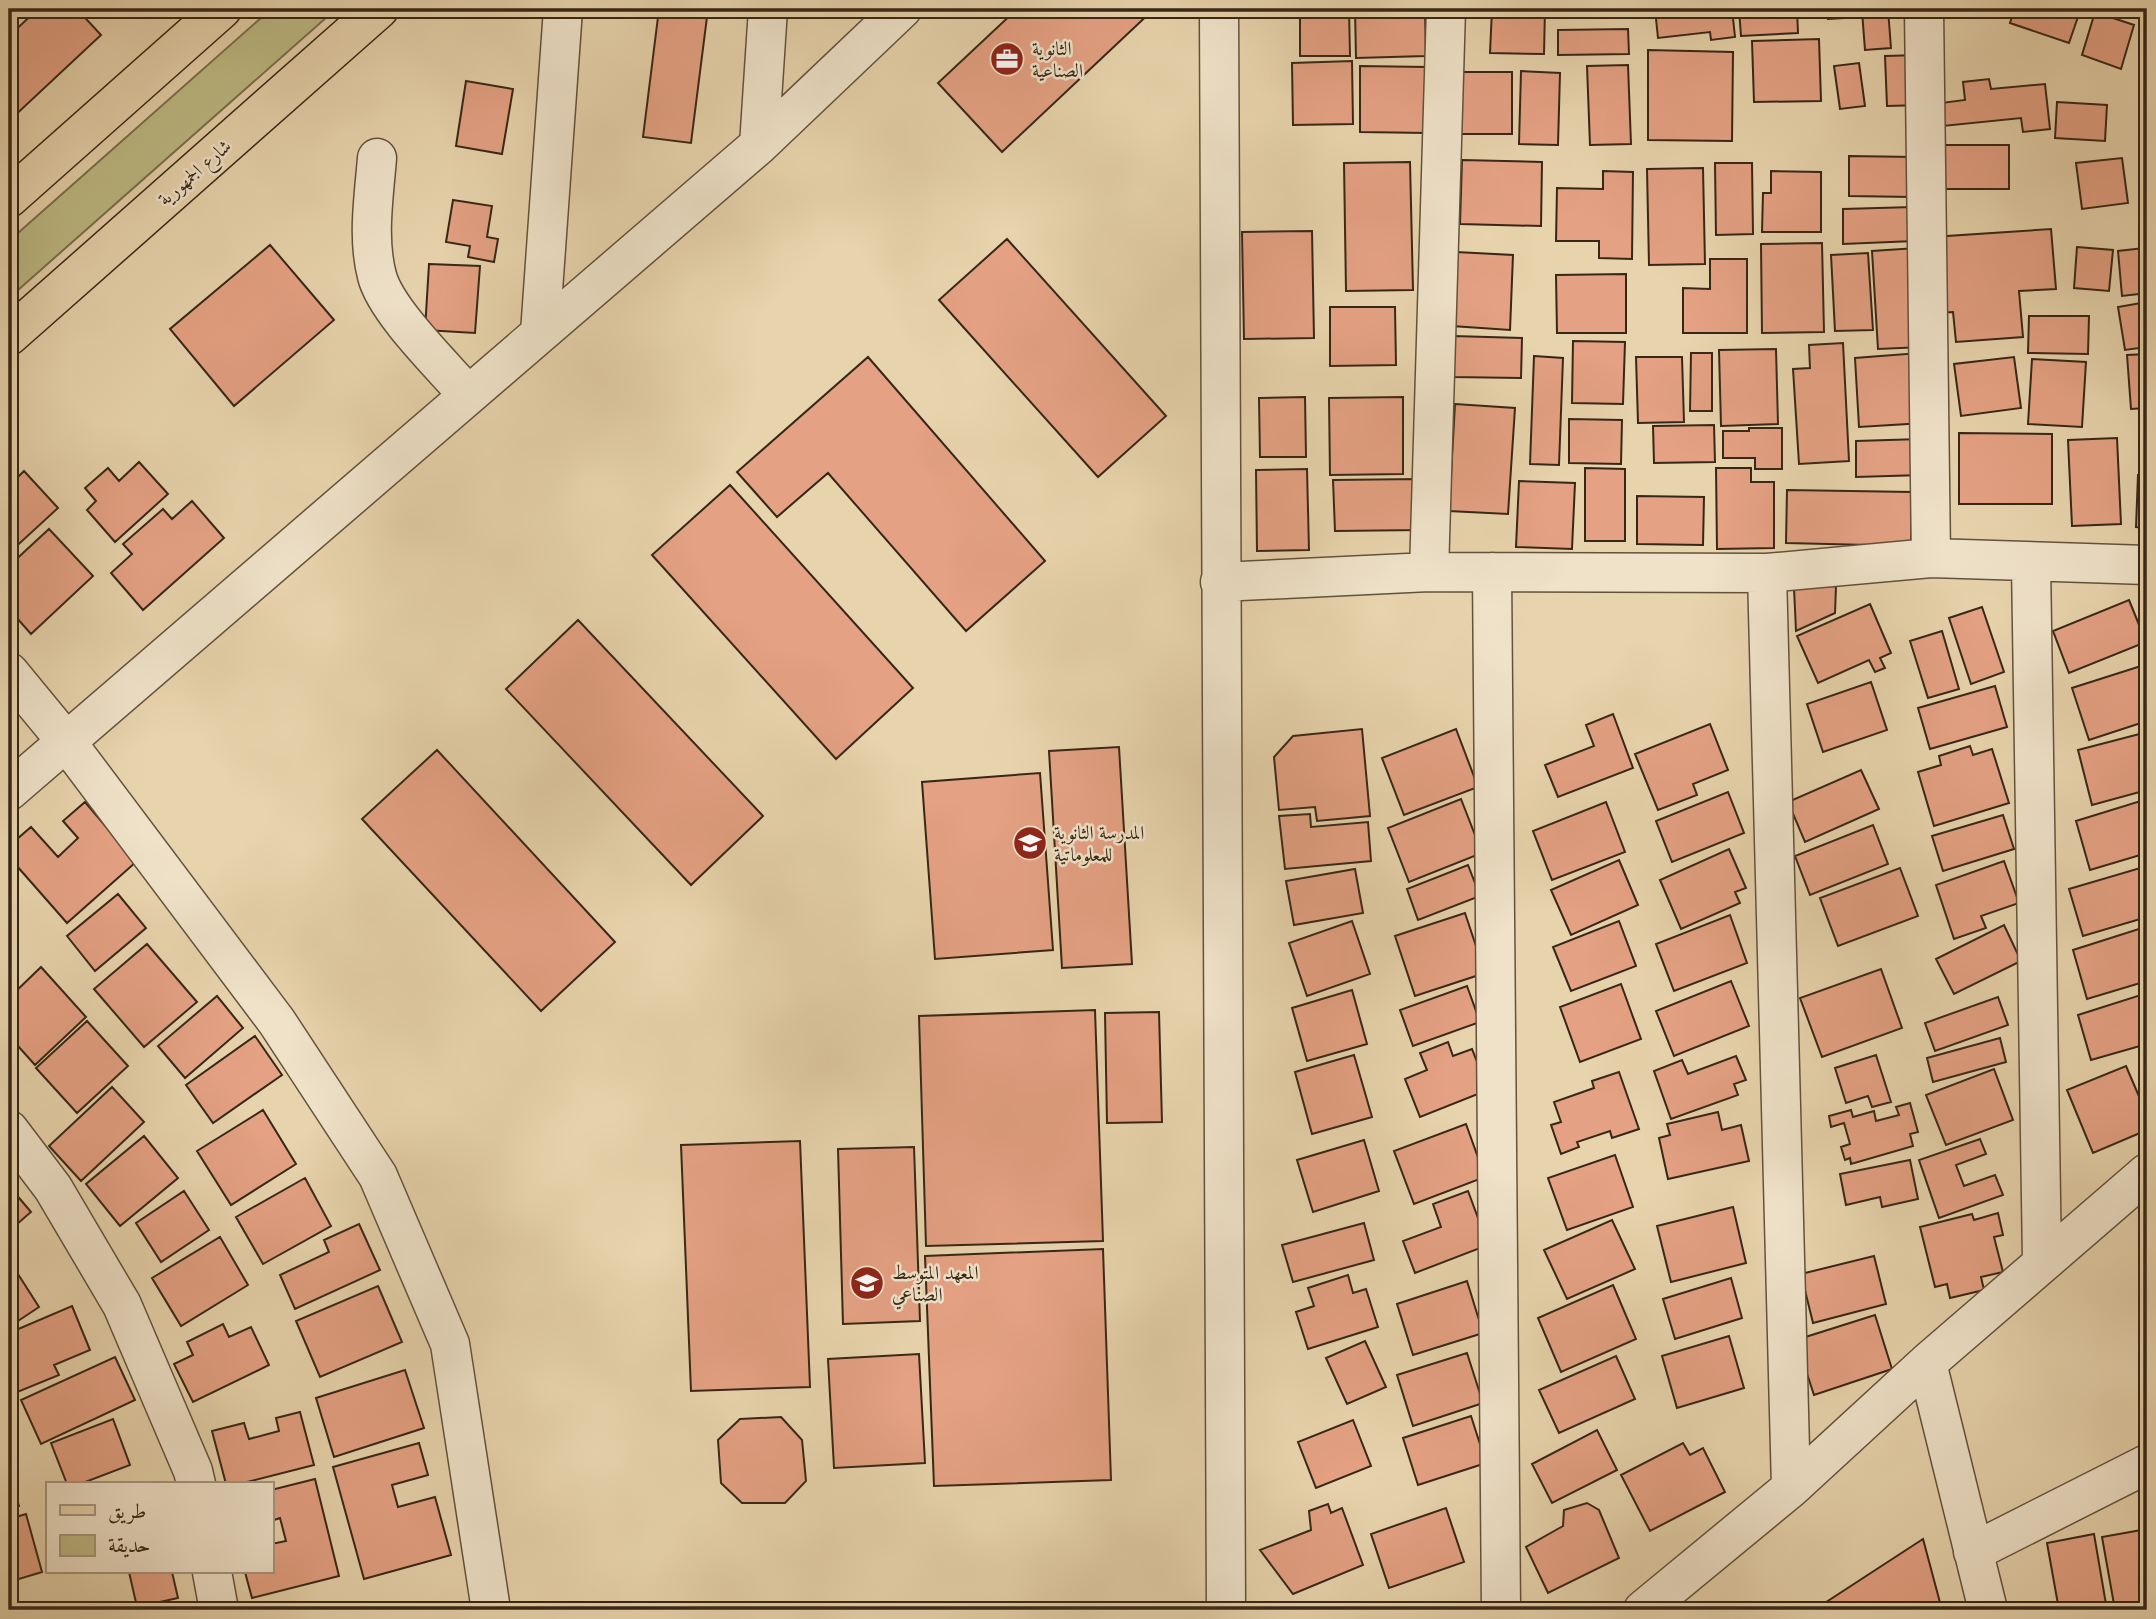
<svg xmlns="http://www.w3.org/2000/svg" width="2156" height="1619" font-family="'Old Standard TT',Amiri,serif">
<rect width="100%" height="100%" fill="#e7d3ac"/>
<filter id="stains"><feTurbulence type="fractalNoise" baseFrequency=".00286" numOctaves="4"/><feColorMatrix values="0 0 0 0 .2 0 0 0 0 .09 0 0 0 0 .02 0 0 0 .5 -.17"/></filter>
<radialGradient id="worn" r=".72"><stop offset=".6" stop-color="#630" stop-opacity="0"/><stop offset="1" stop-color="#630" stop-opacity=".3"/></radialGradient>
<!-- green -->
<path fill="#bdba84" stroke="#7a704e" stroke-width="2" d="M 271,9 L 336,9 L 9,298 L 9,241 Z"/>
<!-- building -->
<path fill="#e4a183" stroke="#372717" stroke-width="2" d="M 38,9 L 77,9 L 101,35 L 9,121 L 9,36 Z
M 659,9 L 708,9 L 691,143 L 643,137 Z
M 1017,9 L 1154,9 L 1002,152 L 938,83 Z
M 1300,9 L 1349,9 L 1350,56 L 1300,56 Z
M 1355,9 L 1425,9 L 1426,56 L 1356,58 Z
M 1492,9 L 1545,9 L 1544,54 L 1490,53 Z
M 1655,9 L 1732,9 L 1735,37 L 1711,40 L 1710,32 L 1658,38 Z
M 1739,9 L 1797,9 L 1798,33 L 1741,36 Z
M 1827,9 L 1860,9 L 1861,17 L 1828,19 Z
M 1888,9 L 1891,48 L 1865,50 L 1862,11 Z
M 2014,9 L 2073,9 L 2080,11 L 2069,43 L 2010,23 Z
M 2095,12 L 2134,25 L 2121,69 L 2082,55 Z
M 1628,29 L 1629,54 L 1558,55 L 1558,30 Z
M 1819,39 L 1821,101 L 1754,102 L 1752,41 Z
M 1648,50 L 1733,52 L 1732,141 L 1648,140 Z
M 1920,55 L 1922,105 L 1887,106 L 1885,56 Z
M 1352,61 L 1353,124 L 1293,125 L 1292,63 Z
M 1859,63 L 1865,106 L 1840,109 L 1834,66 Z
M 1628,65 L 1631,144 L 1590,145 L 1587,66 Z
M 1360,66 L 1427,67 L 1427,133 L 1360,132 Z
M 1521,71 L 1560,73 L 1558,145 L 1519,144 Z
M 1461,72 L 1512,72 L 1512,134 L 1461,134 Z
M 1989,79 L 1991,89 L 2045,84 L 2050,129 L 2023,132 L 2021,118 L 1943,126 L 1941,103 L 1965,100 L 1963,82 Z
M 466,81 L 513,89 L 502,154 L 456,146 Z
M 2057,102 L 2107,105 L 2105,141 L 2055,138 Z
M 1930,145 L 2009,145 L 2009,189 L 1930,189 Z
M 1849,156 L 1914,157 L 1913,197 L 1849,196 Z
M 2122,158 L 2128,203 L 2082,209 L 2076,163 Z
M 1462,160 L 1542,162 L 1541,226 L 1460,224 Z
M 1410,162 L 1413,290 L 1346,291 L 1344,163 Z
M 1715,163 L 1752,163 L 1753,234 L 1716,235 Z
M 1703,168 L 1705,264 L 1649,265 L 1647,169 Z
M 1603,171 L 1633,172 L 1632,259 L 1599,258 L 1599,241 L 1556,241 L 1557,188 L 1603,189 Z
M 1771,171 L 1821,172 L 1821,232 L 1762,232 L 1763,193 L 1771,193 Z
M 453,200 L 492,206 L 487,237 L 498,239 L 494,262 L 468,257 L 470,246 L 446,242 Z
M 1913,207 L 1914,241 L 1843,244 L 1843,209 Z
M 2051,229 L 2056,289 L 2019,291 L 2023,337 L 1956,342 L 1953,312 L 1937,313 L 1932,237 Z
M 1312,231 L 1314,338 L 1244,339 L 1242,232 Z
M 1007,239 L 1166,416 L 1098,477 L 939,300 Z
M 1822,243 L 1824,332 L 1762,333 L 1761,244 Z
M 270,245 L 334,320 L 234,406 L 170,329 Z
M 2077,247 L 2113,250 L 2109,291 L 2074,288 Z
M 1917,248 L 1923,347 L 1878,349 L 1872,251 Z
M 2144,248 L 2147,293 L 2122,296 L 2118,251 Z
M 1456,252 L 1513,255 L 1510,330 L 1452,326 Z
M 1868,253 L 1873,330 L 1835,331 L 1831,255 Z
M 1710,259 L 1747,259 L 1747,333 L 1683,333 L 1683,288 L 1710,289 Z
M 429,264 L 480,266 L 475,333 L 425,330 Z
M 1626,274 L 1626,333 L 1557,333 L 1556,275 Z
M 2147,302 L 2147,347 L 2125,350 L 2118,307 Z
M 1330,307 L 1395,307 L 1396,365 L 1330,366 Z
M 2029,316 L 2089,316 L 2088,354 L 2028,353 Z
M 1453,336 L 1522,338 L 1521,378 L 1452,377 Z
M 1573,341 L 1625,342 L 1623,404 L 1572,403 Z
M 1843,343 L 1849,461 L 1799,464 L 1793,369 L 1810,368 L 1809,345 Z
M 1776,349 L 1778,424 L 1721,426 L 1719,350 Z
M 1691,353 L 1712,353 L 1712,411 L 1690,411 Z
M 1919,353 L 1924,423 L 1859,427 L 1855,358 Z
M 2147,354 L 2147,408 L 2131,409 L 2127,355 Z
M 1534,356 L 1563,358 L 1559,465 L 1530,464 Z
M 868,357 L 1045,561 L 966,631 L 828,473 L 777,517 L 737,472 Z
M 1636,357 L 1682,357 L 1684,422 L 1638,423 Z
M 2014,357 L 2021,408 L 1961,416 L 1954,364 Z
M 2032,359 L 2086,362 L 2082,427 L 2028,424 Z
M 1305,397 L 1306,457 L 1260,457 L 1259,398 Z
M 1403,397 L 1403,474 L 1330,475 L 1329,398 Z
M 1455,404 L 1515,408 L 1508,514 L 1449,511 Z
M 1569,419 L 1622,420 L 1621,464 L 1569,463 Z
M 1714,425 L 1715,462 L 1654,463 L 1653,426 Z
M 1749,428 L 1782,428 L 1782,469 L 1755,469 L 1755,458 L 1723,458 L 1723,431 L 1749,431 Z
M 1959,433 L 2052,434 L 2052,504 L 1959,504 Z
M 2117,438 L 2121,524 L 2072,526 L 2068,440 Z
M 1921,439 L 1922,475 L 1856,477 L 1856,441 Z
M 139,462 L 168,494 L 115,542 L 87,510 L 96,501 L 85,488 L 108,468 L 119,481 Z
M 1585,468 L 1625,469 L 1625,541 L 1585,541 Z
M 1716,468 L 1751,468 L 1751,482 L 1774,482 L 1774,548 L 1717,549 Z
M 1307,469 L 1309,550 L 1257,551 L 1256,470 Z
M 24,471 L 58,508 L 9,553 L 9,486 Z
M 2138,475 L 2147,476 L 2147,528 L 2136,527 Z
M 1419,479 L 1420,530 L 1335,531 L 1333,480 Z
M 1519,481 L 1575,483 L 1572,549 L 1516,547 Z
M 730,485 L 913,688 L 836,759 L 652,555 Z
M 1787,490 L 1912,492 L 1911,546 L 1786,543 Z
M 1637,496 L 1704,497 L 1703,545 L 1637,544 Z
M 192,501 L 224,538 L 143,610 L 111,573 L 132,554 L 123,544 L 163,509 L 172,519 Z
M 49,529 L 93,576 L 31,634 L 9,609 L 9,566 Z
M 1836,586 L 1835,613 L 1796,631 L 1794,588 Z
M 2129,600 L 2146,642 L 2069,673 L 2053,631 Z
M 1870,604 L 1891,653 L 1880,658 L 1885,668 L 1875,672 L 1869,660 L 1818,683 L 1797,636 Z
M 1982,607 L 2004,672 L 1971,684 L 1949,618 Z
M 578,620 L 763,816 L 691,885 L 506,689 Z
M 1942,631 L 1959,689 L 1928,698 L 1910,641 Z
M 2144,665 L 2147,675 L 2147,721 L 2089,740 L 2072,688 Z
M 1871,682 L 1887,730 L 1823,752 L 1807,704 Z
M 1995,686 L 2007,727 L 1930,749 L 1918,708 Z
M 1613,714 L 1633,768 L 1558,797 L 1545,765 L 1594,746 L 1586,725 Z
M 1710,724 L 1728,770 L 1693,784 L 1697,795 L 1658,810 L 1635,754 Z
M 1362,729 L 1370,816 L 1317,821 L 1315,807 L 1279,810 L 1274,757 L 1293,736 Z
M 1456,729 L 1478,787 L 1404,815 L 1382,758 Z
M 2147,732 L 2147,790 L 2092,805 L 2078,750 Z
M 1970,746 L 1973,755 L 1992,749 L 2009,803 L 1934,826 L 1918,772 L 1941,765 L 1939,756 Z
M 1119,747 L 1132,964 L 1062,968 L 1049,751 Z
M 437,750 L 615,942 L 541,1011 L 362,819 Z
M 1861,770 L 1879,809 L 1805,842 L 1788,802 Z
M 1040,773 L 1053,950 L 935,959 L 922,782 Z
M 1728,792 L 1744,833 L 1672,862 L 1656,821 Z
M 1461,799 L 1482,853 L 1409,882 L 1388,828 Z
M 2147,799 L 2147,853 L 2090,870 L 2076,821 Z
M 85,802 L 136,862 L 67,923 L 9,857 L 9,846 L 31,827 L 58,857 L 78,838 L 63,821 Z
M 1606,802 L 1625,852 L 1552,880 L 1533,831 Z
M 1310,814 L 1311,827 L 1368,822 L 1371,861 L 1285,869 L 1279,816 Z
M 2003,815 L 2014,849 L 1943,871 L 1932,836 Z
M 1873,825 L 1888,864 L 1810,895 L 1795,856 Z
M 1729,849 L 1746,888 L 1735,892 L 1740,903 L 1681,929 L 1660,880 Z
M 1619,860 L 1638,905 L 1571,935 L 1551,890 Z
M 2004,861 L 2019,903 L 1981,916 L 1986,928 L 1954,939 L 1936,885 Z
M 1468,865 L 1480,896 L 1418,920 L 1407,889 Z
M 2147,866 L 2147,917 L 2083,936 L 2069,889 Z
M 1900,868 L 1918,916 L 1838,946 L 1820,898 Z
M 1355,869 L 1363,913 L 1294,925 L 1286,881 Z
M 118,894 L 146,928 L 95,971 L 67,936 Z
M 1465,913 L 1485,973 L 1415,996 L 1395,936 Z
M 1730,915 L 1747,963 L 1674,991 L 1656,944 Z
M 1352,921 L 1370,974 L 1307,996 L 1289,943 Z
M 1619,921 L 1636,966 L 1571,991 L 1553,947 Z
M 2004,925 L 2021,961 L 1954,994 L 1936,959 Z
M 2142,928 L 2147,947 L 2147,981 L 2087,999 L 2073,950 Z
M 147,944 L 197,1002 L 144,1047 L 94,989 Z
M 41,967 L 86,1017 L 35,1065 L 9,1036 L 9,998 Z
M 1881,969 L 1902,1028 L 1822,1057 L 1800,998 Z
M 1731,981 L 1749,1026 L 1674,1056 L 1656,1011 Z
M 1621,984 L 1641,1039 L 1580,1062 L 1560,1007 Z
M 1467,986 L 1480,1022 L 1413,1046 L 1400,1010 Z
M 1352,990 L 1367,1044 L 1307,1061 L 1292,1008 Z
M 2147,993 L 2147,1044 L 2091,1060 L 2078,1015 Z
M 217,996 L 243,1028 L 185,1078 L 158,1046 Z
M 1998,997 L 2008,1025 L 1935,1051 L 1925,1023 Z
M 1095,1010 L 1103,1241 L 926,1246 L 919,1016 Z
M 1159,1012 L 1162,1122 L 1107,1123 L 1105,1013 Z
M 87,1021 L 128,1066 L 77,1113 L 36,1068 Z
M 255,1036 L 282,1075 L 213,1123 L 186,1085 Z
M 2000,1038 L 2006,1062 L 1933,1082 L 1927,1058 Z
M 1448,1042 L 1453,1056 L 1472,1049 L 1488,1090 L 1420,1117 L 1405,1079 L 1427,1070 L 1420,1053 Z
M 1354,1055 L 1372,1117 L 1312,1134 L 1295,1072 Z
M 1876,1055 L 1891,1102 L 1872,1107 L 1868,1096 L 1846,1103 L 1835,1068 Z
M 1736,1056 L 1746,1080 L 1734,1084 L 1738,1095 L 1671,1119 L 1654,1071 L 1682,1060 L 1688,1074 Z
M 2126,1066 L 2147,1115 L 2147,1130 L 2093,1153 L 2067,1090 Z
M 1994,1069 L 2013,1120 L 1946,1145 L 1926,1095 Z
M 1619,1072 L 1639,1129 L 1612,1138 L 1610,1131 L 1577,1142 L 1579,1147 L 1561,1154 L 1551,1125 L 1561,1122 L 1554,1102 L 1594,1088 L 1592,1081 Z
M 112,1087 L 144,1122 L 81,1181 L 49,1146 Z
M 1910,1103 L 1918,1132 L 1910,1134 L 1913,1146 L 1851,1164 L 1850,1158 L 1845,1160 L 1841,1147 L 1850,1144 L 1844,1123 L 1831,1127 L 1829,1116 L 1851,1110 L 1853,1117 L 1874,1111 L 1876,1121 L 1899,1115 L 1896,1107 Z
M 263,1110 L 296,1164 L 231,1205 L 197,1151 Z
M 1718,1112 L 1722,1130 L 1741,1125 L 1749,1161 L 1668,1179 L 1659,1138 L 1670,1135 L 1667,1124 Z
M 1466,1124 L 1485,1177 L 1414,1204 L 1394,1151 Z
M 144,1136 L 178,1178 L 120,1226 L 86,1184 Z
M 1980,1139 L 1986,1154 L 1956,1165 L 1964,1186 L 1995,1175 L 2003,1195 L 1939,1218 L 1919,1160 Z
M 1364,1140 L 1379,1191 L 1313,1212 L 1297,1160 Z
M 800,1141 L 810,1387 L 691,1391 L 681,1145 Z
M 914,1147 L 920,1321 L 843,1324 L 838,1149 Z
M 1615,1155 L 1633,1207 L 1567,1230 L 1548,1178 Z
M 1910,1160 L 1918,1199 L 1882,1207 L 1880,1197 L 1846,1205 L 1840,1174 Z
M 305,1178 L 331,1226 L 263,1264 L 236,1217 Z
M 9,1186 L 31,1212 L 9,1231 Z
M 184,1191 L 209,1230 L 161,1262 L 136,1223 Z
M 1468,1191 L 1488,1245 L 1415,1273 L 1403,1241 L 1441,1227 L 1433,1204 Z
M 1733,1207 L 1746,1263 L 1671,1282 L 1657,1226 Z
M 1998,1213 L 2003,1235 L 1994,1237 L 2003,1272 L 1981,1277 L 1984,1290 L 1950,1298 L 1947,1284 L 1935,1287 L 1920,1227 L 1972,1214 L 1974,1220 Z
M 1612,1220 L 1635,1269 L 1567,1299 L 1544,1250 Z
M 1364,1223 L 1374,1260 L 1293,1282 L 1282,1245 Z
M 359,1224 L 380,1270 L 295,1309 L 280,1275 L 329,1252 L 324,1240 Z
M 220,1237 L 248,1285 L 181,1326 L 152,1278 Z
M 1103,1249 L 1111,1480 L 934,1486 L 925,1256 Z
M 1874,1256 L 1886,1304 L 1813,1323 L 1801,1274 Z
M 9,1260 L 39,1307 L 9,1327 Z
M 1348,1275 L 1353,1293 L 1366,1289 L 1378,1327 L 1308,1349 L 1296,1312 L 1314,1306 L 1308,1288 Z
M 1731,1278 L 1742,1318 L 1675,1339 L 1663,1299 Z
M 1467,1281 L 1483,1333 L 1413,1355 L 1397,1304 Z
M 1613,1285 L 1636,1339 L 1561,1372 L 1538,1318 Z
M 378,1286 L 402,1342 L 320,1377 L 296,1321 Z
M 72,1306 L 90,1350 L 54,1365 L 59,1375 L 15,1393 L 9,1377 L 9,1333 Z
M 1875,1315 L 1892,1369 L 1814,1395 L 1796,1340 Z
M 223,1324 L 229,1337 L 251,1327 L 269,1365 L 193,1402 L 174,1364 L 193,1355 L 187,1342 Z
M 1729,1336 L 1744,1388 L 1677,1408 L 1662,1356 Z
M 1365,1341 L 1386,1387 L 1347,1404 L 1326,1358 Z
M 1467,1353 L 1483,1403 L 1413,1426 L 1397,1375 Z
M 919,1354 L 925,1463 L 834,1468 L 828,1359 Z
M 1616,1356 L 1635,1399 L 1559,1433 L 1539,1390 Z
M 115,1357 L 135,1400 L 41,1444 L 21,1400 Z
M 405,1370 L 424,1428 L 334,1457 L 316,1398 Z
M 300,1412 L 314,1465 L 239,1484 L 226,1484 L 212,1431 L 244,1423 L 249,1439 L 279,1431 L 276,1418 Z
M 1471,1416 L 1486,1463 L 1418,1485 L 1403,1438 Z
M 781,1417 L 802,1440 L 806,1481 L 785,1503 L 742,1503 L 721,1483 L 718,1440 L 740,1419 Z
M 113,1419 L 130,1465 L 80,1484 L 67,1484 L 51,1443 Z
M 1353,1420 L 1371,1466 L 1316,1488 L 1298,1442 Z
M 1597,1430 L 1617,1470 L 1552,1503 L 1532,1464 Z
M 419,1443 L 428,1475 L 392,1485 L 398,1507 L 435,1497 L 451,1555 L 364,1579 L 333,1467 Z
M 1683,1443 L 1690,1455 L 1703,1448 L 1725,1492 L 1650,1531 L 1621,1475 Z
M 9,1471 L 19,1506 L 9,1509 Z
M 315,1479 L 339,1576 L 252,1598 L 245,1572 L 271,1572 L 271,1544 L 286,1541 L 280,1518 L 271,1521 L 271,1490 Z
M 1587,1503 L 1599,1510 L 1619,1558 L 1548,1593 L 1526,1547 L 1563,1526 L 1564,1510 Z
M 1328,1504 L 1331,1513 L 1342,1508 L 1363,1565 L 1293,1594 L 1260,1550 L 1311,1530 L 1309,1511 Z
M 1446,1508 L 1464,1562 L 1389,1588 L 1371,1534 Z
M 26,1514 L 42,1572 L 9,1582 L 9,1519 Z
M 2147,1529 L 2147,1610 L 2115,1610 L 2102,1537 Z
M 2094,1534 L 2107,1610 L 2059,1610 L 2047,1543 Z
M 1923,1539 L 1942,1610 L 1814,1610 Z
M 129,1572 L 172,1572 L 178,1598 L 137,1607 Z"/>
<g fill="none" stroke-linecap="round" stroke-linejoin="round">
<!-- minor casing -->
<g stroke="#63523c" stroke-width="41">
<path id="minor" d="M 1219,9 L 1226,1610
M 1924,9 L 1931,558
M 759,145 L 768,9
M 377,158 C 374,196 367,238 377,276 C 386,311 443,366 468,395
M 540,333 L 563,9
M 2031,563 L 2042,1262
M 1429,572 L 1446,9
M 1492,572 L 1501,1610
M 1767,573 L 1791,1488
M 1220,582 L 1429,572 L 1767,573 L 1931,558 L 2147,565
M 9,672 L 65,740 L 277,1022 L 378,1176 L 450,1344 L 491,1610
M 9,791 L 759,145 L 902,9
M 9,1130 L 53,1188 L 122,1305 L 193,1471 L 196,1484
M 1927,1363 L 1988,1610
M 1973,1552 L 2147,1464
M 212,1572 L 219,1610
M 1643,1610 L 1791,1488 L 1927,1363 L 2147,1173"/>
</g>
<!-- major casing -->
<g stroke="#372717" stroke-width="41">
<path id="major" d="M 9,198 L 222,9
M 9,336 L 379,9"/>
</g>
<!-- minor -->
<use href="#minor" stroke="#efe2c9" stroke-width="38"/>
<!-- major -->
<use href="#major" stroke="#e7d3ac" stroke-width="38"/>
</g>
<!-- icons -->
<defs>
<g id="office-disc" transform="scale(1.75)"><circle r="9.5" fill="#8f2418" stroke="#efe2c9"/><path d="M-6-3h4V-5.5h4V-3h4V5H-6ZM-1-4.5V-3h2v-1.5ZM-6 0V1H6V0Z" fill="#fff"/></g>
<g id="school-disc" transform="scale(1.75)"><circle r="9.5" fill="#8f2418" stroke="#efe2c9"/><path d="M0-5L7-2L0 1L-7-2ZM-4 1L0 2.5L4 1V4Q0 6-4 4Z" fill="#fff"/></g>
</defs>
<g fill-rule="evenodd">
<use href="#office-disc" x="1007" y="59"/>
<use href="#school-disc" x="1030" y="843"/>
<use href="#school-disc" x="867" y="1283"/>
</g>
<g text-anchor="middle" stroke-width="5" stroke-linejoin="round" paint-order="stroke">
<!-- poi labels -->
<g font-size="19" fill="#372717" stroke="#efe2c9" text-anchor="start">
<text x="1032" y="55">الثانوية<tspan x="1032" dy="22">الصناعية</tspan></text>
<text x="1054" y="839">المدرسة الثانوية<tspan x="1054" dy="22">للمعلوماتية</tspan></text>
<text x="892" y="1279">المعهد المتوسط<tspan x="892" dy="22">الصناعي</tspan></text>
</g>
<!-- street labels -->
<g font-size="19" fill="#372717" stroke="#efe2c9">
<text transform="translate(194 172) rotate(-41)" y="7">شارع الجمهورية</text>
</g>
</g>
<!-- margin -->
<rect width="2156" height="1619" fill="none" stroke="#e7d3ac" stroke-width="35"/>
<rect x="10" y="10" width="2135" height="1598" fill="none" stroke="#372717" stroke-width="3.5"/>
<rect x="18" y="18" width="2121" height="1584" fill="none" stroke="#372717" stroke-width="2"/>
<!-- legend -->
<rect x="46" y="1482" width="228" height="91" fill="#efe2c9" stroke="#a59782" stroke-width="2"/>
<rect x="60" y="1505" width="35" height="10" fill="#e7d3ac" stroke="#a59782" stroke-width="2"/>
<text x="108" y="1518" font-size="21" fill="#372717">طريق</text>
<rect x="60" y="1535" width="35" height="21" fill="#bdba84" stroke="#a59782" stroke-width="2"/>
<text x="108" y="1552" font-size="21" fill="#372717">حديقة</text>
<rect width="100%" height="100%" filter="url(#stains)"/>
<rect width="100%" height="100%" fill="url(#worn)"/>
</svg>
